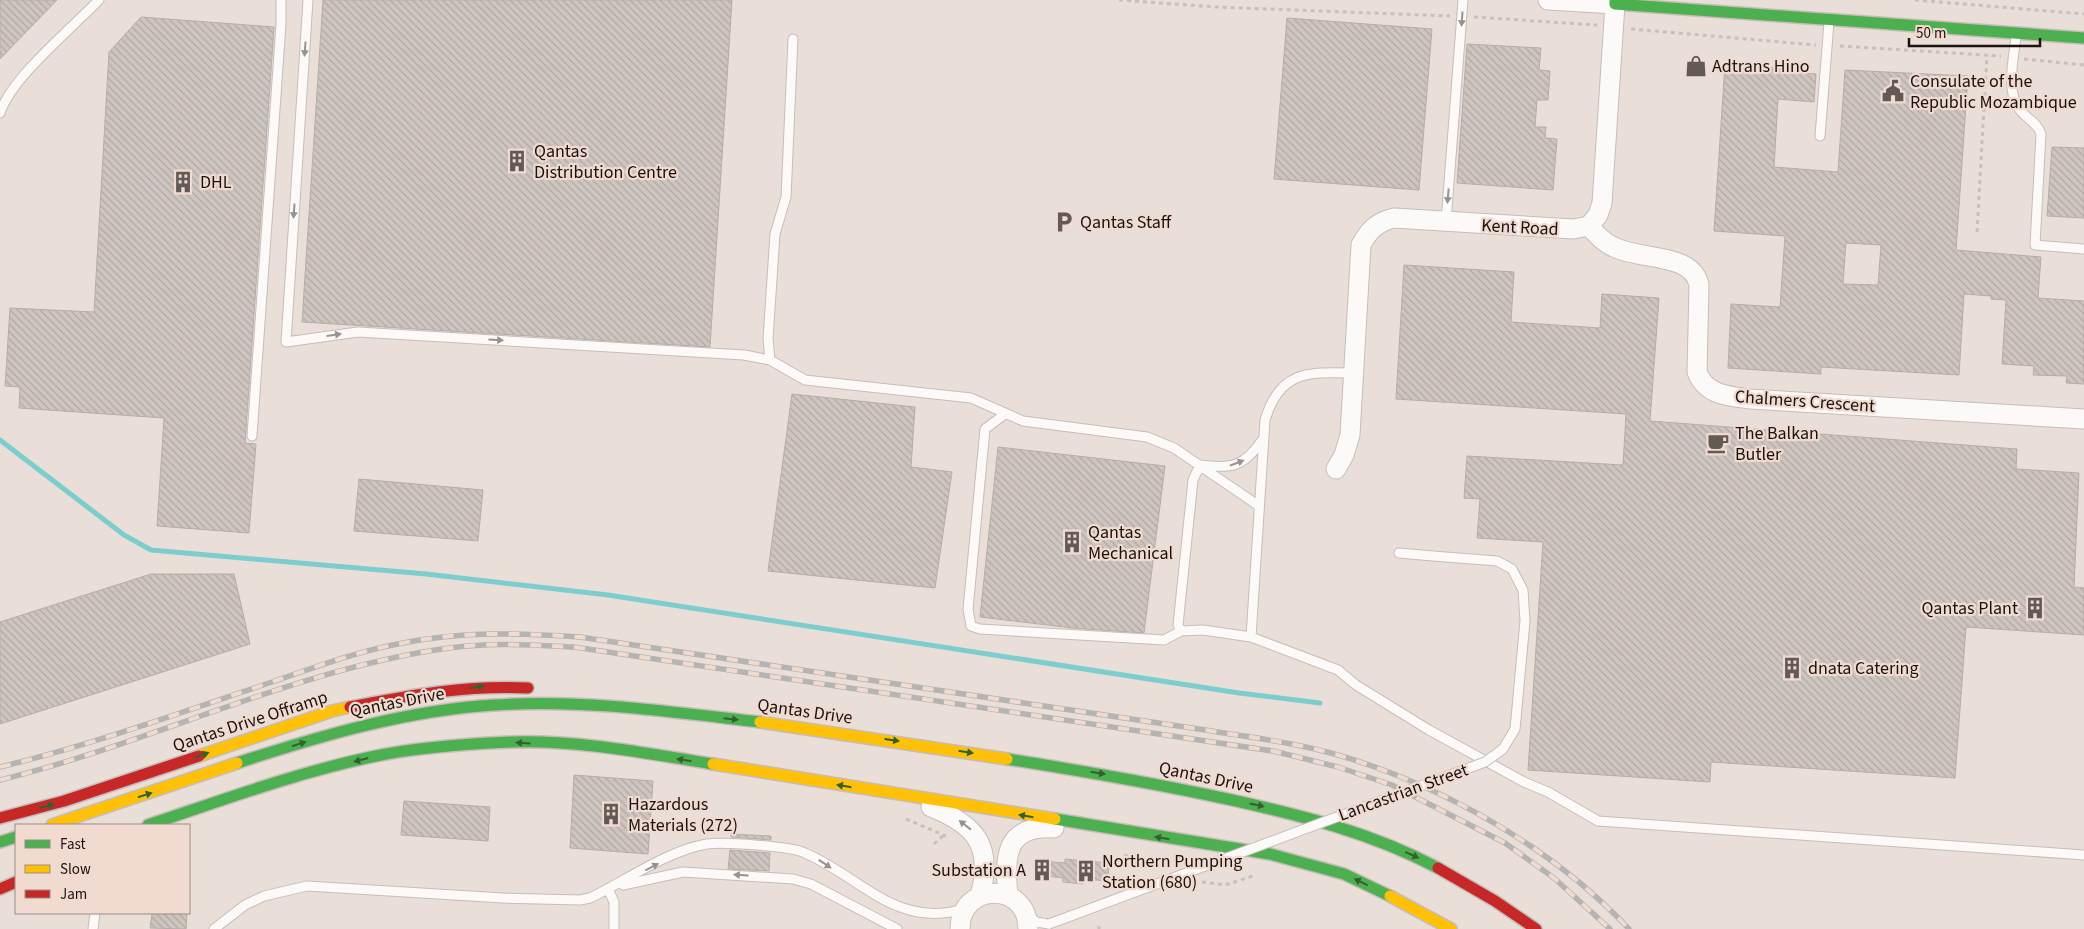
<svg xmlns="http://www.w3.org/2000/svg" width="2084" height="929" font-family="'Source Sans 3',sans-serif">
<defs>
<pattern id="building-back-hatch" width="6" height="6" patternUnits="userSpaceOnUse" patternTransform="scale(1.25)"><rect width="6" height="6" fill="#cec5c0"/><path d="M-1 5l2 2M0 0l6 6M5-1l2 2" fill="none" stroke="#b0a8a4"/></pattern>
</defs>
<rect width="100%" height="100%" fill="#eaded8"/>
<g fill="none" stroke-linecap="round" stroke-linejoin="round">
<!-- stream -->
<path stroke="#7bcecd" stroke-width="5" d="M 0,440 L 124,535 L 151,550 L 426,574 L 608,595 L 1239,693 L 1320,703"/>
</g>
<!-- building -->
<path fill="url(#building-back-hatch)" stroke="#b6ada8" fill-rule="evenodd" d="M 0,0 L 57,0 L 0,59 Z
M 323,0 L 732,0 L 710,347 L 302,322 Z
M 141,17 L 274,27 L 245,443 L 256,444 L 249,533 L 157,526 L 164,418 L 19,408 L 20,387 L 5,386 L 10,308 L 94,312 L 109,52 Z
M 1287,18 L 1432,29 L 1419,190 L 1274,179 Z
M 1467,44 L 1541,48 L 1539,70 L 1550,71 L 1548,100 L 1537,100 L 1535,127 L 1546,127 L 1545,138 L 1557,139 L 1553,190 L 1457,183 Z
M 1725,64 L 1781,68 L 1780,72 L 1816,74 L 1814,102 L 1778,99 L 1774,167 L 1838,172 L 1845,70 L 1968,76 L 1956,250 L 2041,257 L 2038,298 L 2084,301 L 2084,384 L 2066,383 L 2067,376 L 2033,375 L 2034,366 L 2002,364 L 2006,300 L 1991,299 L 1991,296 L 1964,294 L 1959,375 L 1821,367 L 1821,374 L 1728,368 L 1731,304 L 1780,307 L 1785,236 L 1714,231 ZM 1846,243 L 1881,245 L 1878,285 L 1843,284 Z
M 2052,147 L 2084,148 L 2084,218 L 2047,216 Z
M 1404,265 L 1514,272 L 1511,322 L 1600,328 L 1602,294 L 1659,298 L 1650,421 L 2017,449 L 2016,469 L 2079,473 L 2074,587 L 2084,588 L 2084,635 L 1966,627 L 1955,778 L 1711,762 L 1710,782 L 1528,770 L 1543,542 L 1477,538 L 1480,499 L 1464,498 L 1467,456 L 1623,465 L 1626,414 L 1396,399 Z
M 792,394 L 915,407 L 911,467 L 952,472 L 935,588 L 768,571 Z
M 998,447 L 1165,466 L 1144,633 L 1072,628 L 980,617 Z
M 359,479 L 483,490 L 478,541 L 354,531 Z
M 151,574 L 234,574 L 250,644 L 0,724 L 0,622 Z
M 574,775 L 653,781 L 648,854 L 570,848 Z
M 404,801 L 490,807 L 488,841 L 401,835 Z
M 731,834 L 771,836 L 771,840 L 731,837 Z
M 730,850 L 770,853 L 769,871 L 728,869 Z
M 1065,859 L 1109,863 L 1108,881 L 1084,879 L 1083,884 L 1063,882 L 1063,878 L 1039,875 L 1040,861 L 1065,863 Z
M 158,913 L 187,913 L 186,929 L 150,928 L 152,914 Z"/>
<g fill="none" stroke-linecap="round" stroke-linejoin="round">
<!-- lane casing -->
<g stroke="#c6bdb8" stroke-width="11">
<path id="lane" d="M 308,0 L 286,342 L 358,332 L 744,355 L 770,360 L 805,380 L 971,398 L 1023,421 L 1147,437 L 1174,448 L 1259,506
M 2016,36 C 2014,57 2006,88 2018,107 C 2024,118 2037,121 2041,134 L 2035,245 L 2084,249
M 0,113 C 11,78 72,28 99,0
M 1820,136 L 1829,22
M 1446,222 L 1463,0
M 770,360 L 768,339 L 775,234 L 786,197 L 793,39
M 1354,373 C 1308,372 1280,370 1265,420 L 1251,637 L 1338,670 L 1356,685 L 1429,730 L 1524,782 L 1548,792 L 1598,821 L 2084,855
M 1005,414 L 985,429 L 968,609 L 971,626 L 980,629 L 1164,640 L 1181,631
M 252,436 L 281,24 L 281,0
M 1399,553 L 1433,556
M 1251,637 L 1203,630 L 1181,631 L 1178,625 L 1193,480 L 1200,465 C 1232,469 1244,467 1263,439
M 623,885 L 683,872 L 793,879 L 811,884 L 897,929
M 608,889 L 614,902 L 614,929
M 1028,915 L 1036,922 L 1049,924
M 93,929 L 95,913
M 214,929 L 245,905 L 264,896 L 307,886 L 503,898 L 580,900 L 590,898 C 625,881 669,850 707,844 C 724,842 791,846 805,853 C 861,877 896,929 964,909"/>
</g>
<!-- street casing -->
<g stroke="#c6bdb8" stroke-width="21">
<path id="street" d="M 1589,226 C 1597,235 1605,244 1616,248 C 1642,260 1693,253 1699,285 L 1697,372 C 1706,395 1727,396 1750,399 L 2084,419
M 1336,469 L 1344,455 L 1350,435 L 1361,245 C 1369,230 1377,222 1394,218 L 1573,229 L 1589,226 L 1598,215 L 1602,203 L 1615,4 L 1548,0
M 931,807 C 977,825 993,847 980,896
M 1008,896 C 1004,856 1005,825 1054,828
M 960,929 C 960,882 1028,881 1028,929"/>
</g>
<!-- fast casing -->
<g stroke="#c6bdb8" stroke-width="14">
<path id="fast" d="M 1615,0 L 1615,4 L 2084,38
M 1007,759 C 1083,771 1158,784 1232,800 C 1304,816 1372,833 1438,868
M 237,763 C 320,736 407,710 495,705 C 583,699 672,712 760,722
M 1055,819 L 1270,854 L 1344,874 L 1390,896
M 148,825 C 223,800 298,772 376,756 C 419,747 466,744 511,742 C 579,740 646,753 713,764
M 0,842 L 16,837"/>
</g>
<!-- slow casing -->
<g stroke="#c6bdb8" stroke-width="14">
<path id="slow" d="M 760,722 L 1007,759
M 199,756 L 332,711 L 350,707
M 713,764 L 1055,819
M 52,825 L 237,763
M 1390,896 L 1451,929"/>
</g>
<!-- jam casing -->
<g stroke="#c6bdb8" stroke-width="14">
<path id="jam" d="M 350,707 C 410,695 467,685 528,688
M 0,818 L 64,801 L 199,756
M 1438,868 L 1495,901 L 1536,929
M 0,889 L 16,882"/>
</g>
<!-- path -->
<path stroke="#c4c1be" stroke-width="3" stroke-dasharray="4 4" stroke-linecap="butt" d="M 1119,0 L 1216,7 L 1450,16
M 1915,0 L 2084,14
M 1474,17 L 1597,25
M 1631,29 L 1816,45
M 1840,46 L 2001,56
M 2024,59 L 2084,65
M 1977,232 L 1987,55
M 906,819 L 946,836
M 934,844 L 944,835
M 1124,855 L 1164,867
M 1202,882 L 1225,885 L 1256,875
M 1099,929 L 1099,926"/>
<!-- lane -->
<use href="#lane" stroke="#fcfaf9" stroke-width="9"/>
<!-- street -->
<use href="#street" stroke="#fcfaf9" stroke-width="19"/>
<!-- fast -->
<use href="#fast" stroke="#4caf50" stroke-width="11"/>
<!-- slow -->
<use href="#slow" stroke="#ffc107" stroke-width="11"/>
<!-- jam -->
<use href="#jam" stroke="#c62828" stroke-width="11"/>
<!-- rail casing -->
<g stroke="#b6b4b2" stroke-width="5.5">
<path id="rail" d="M 0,767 C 92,745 182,712 272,682 C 315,667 358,651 403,643 C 462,631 521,633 580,637 L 1212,731 C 1254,738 1297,743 1338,755 C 1444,786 1554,849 1629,929
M 0,780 C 152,743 294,669 449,648 C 491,642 533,645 574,647 L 1273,751 L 1338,767 L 1392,785 L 1505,843 L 1554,878 L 1610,929"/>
</g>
<!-- rail -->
<use href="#rail" stroke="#f1dbd1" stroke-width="4" stroke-dasharray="11" stroke-linecap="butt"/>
<!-- lane-bridge casing -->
<g stroke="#c6bdb8" stroke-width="11" stroke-linecap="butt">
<path id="lane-bridge" d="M 1049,924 L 1485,762 L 1503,749 L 1515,729 L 1525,621 L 1523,590 L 1512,569 L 1497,561 L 1433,556"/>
</g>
<!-- lane-bridge -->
<use href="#lane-bridge" stroke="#fcfaf9" stroke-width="9"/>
</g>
<!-- one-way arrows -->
<defs><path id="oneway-solid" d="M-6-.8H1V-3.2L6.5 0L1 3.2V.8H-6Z" transform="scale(1.25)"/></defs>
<g fill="#969290">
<use href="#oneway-solid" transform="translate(1462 19) rotate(94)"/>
<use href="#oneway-solid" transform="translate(305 49) rotate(94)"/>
<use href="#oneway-solid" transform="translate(1448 196) rotate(95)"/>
<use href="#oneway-solid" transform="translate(294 211) rotate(94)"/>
<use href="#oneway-solid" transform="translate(334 335) rotate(-8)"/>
<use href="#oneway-solid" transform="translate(496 340) rotate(4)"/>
<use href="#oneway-solid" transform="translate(1237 463) rotate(-21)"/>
<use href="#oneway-solid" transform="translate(965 825) rotate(-142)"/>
<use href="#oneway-solid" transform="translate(825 864) rotate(34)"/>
<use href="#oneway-solid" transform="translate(652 867) rotate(-27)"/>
<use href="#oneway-solid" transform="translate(741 875) rotate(-176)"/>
</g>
<g fill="#336030">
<use href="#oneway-solid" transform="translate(477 687) rotate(-7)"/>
<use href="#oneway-solid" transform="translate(731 719) rotate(6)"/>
<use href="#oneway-solid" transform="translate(892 740) rotate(8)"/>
<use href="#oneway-solid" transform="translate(523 743) rotate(-177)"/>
<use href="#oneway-solid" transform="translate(299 744) rotate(-18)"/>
<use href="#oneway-solid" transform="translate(966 752) rotate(9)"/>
<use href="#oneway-solid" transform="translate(202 755) rotate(-19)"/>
<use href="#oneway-solid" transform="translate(361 760) rotate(165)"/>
<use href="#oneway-solid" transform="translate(684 760) rotate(-171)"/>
<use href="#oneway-solid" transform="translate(1098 773) rotate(9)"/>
<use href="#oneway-solid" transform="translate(844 786) rotate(-171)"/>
<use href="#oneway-solid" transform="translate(145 795) rotate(-18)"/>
<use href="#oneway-solid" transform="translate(1257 805) rotate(12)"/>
<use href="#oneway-solid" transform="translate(47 806) rotate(-14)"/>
<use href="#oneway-solid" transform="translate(1026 816) rotate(-171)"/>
<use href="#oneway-solid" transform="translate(1162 838) rotate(-171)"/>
<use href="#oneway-solid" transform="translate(1412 855) rotate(24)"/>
<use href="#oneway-solid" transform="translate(1361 882) rotate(-154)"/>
</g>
<!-- icons -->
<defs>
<g id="shop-bare" transform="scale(1.725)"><path d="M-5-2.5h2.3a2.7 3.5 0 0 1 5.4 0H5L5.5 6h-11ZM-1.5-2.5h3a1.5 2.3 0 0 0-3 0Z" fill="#635955" stroke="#f1dbd1" stroke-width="2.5" paint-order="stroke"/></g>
<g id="civic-bare" transform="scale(1.725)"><path d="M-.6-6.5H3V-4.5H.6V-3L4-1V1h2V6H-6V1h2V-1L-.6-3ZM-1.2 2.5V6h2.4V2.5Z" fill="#635955" stroke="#f1dbd1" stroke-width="2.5" paint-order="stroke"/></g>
<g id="building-bare" transform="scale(1.725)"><path d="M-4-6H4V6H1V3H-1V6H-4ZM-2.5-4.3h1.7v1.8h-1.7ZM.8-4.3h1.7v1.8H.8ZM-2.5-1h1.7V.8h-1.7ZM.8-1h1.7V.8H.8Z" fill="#635955" stroke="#f1dbd1" stroke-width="2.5" paint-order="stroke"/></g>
<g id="parking-bare" transform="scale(1.725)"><path d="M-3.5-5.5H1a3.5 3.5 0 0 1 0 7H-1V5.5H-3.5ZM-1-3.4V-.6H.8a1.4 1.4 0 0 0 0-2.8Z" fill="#635955" stroke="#f1dbd1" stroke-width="2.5" paint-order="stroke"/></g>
<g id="cafe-bare" transform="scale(1.725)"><path d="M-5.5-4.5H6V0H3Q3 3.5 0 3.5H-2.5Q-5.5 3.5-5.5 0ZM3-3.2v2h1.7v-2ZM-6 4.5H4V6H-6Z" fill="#635955" stroke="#f1dbd1" stroke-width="2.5" paint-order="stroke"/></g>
</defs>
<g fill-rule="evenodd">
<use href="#shop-bare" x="1696" y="66"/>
<use href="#civic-bare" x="1893" y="91"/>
<use href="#building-bare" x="517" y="161"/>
<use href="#building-bare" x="183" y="182"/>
<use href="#parking-bare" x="1064" y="222"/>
<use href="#cafe-bare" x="1718" y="443"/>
<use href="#building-bare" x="1072" y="542"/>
<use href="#building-bare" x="2035" y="608"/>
<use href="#building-bare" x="1792" y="668"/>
<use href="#building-bare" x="611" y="814"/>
<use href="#building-bare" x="1042" y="870"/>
<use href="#building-bare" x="1086" y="871"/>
</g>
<g text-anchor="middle" stroke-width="4.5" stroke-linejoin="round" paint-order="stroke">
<!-- poi labels -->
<g font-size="18" fill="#1a120f" stroke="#f1dbd1" text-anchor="start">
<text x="1712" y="72">Adtrans Hino</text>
<text x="1910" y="87">Consulate of the<tspan x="1910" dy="21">Republic Mozambique</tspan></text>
<text x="534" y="157">Qantas<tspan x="534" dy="21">Distribution Centre</tspan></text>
<text x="200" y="188">DHL</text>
<text x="1080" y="228">Qantas Staff</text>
<text x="1735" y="439">The Balkan<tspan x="1735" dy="21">Butler</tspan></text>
<text x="1088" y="538">Qantas<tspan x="1088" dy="21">Mechanical</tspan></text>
<text x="2018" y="614" text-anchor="end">Qantas Plant</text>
<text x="1808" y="674">dnata Catering</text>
<text x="628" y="810">Hazardous<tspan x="628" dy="21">Materials (272)</tspan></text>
<text x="1102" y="867">Northern Pumping<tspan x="1102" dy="21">Station (680)</tspan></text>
<text x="1026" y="876" text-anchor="end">Substation A</text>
</g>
<!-- street labels -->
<g font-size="18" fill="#1a120f" stroke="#f1dbd1">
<text transform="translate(1520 227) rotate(3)" y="6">Kent Road</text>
<text transform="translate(1805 401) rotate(4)" y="6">Chalmers Crescent</text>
<text transform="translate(397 702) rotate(-11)" y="6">Qantas Drive</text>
<text transform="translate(805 711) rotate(8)" y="6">Qantas Drive</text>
<text transform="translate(250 721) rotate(-18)" y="6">Qantas Drive Offramp</text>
<text transform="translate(1206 777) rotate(12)" y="6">Qantas Drive</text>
<text transform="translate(1403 792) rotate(-20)" y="6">Lancastrian Street</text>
</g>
</g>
<!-- legend -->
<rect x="15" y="824" width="175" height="90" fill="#f1dbd1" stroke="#9b8b83"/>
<rect x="25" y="840" width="25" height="8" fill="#4caf50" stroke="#9b8b83"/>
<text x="60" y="849" font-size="15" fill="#1a120f">Fast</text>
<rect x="25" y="865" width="25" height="8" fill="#ffc107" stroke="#9b8b83"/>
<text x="60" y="874" font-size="15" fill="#1a120f">Slow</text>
<rect x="25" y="890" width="25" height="8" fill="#c62828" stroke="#9b8b83"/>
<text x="60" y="899" font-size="15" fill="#1a120f">Jam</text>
<!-- scale -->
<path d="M1909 38v8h131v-8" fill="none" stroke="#1a120f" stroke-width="2.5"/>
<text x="1916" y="38" font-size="15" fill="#1a120f" stroke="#f1dbd1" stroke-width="4" paint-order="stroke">50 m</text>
</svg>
